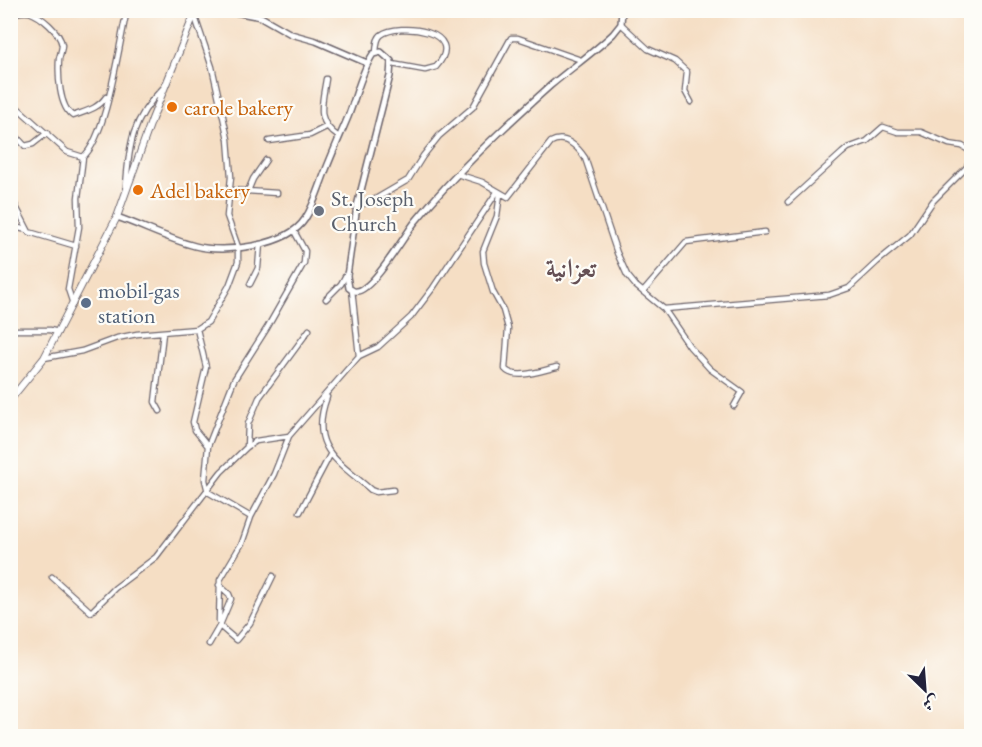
<svg xmlns="http://www.w3.org/2000/svg" width="982" height="747" font-family="'EB Garamond',Amiri,serif">
<rect width="100%" height="100%" fill="#fdfcf7"/>
<filter id="ink" filterUnits="userSpaceOnUse"><feTurbulence type="fractalNoise" baseFrequency=".0167" numOctaves="2"/><feDisplacementMap in="SourceGraphic" scale="12" xChannelSelector="R" yChannelSelector="G"/><feConvolveMatrix kernelMatrix="1 2 1 2 8 2 1 2 1" color-interpolation-filters="sRGB"/></filter>
<filter id="wash" filterUnits="userSpaceOnUse"><feTurbulence type="fractalNoise" baseFrequency=".008" numOctaves="4" result="noise"/><feDisplacementMap in="SourceGraphic" scale="24" xChannelSelector="R" yChannelSelector="G"/><feGaussianBlur stdDeviation="1.35" result="paint"/><feColorMatrix in="noise" values="0 0 0 0 0 0 0 0 0 0 0 0 0 0 0 0 0 1.4 0 .05"/><feComposite in="paint" operator="in"/></filter>
<g filter="url(#wash)">
<rect width="100%" height="100%" fill="#f5dec4"/>
</g>
<g filter="url(#ink)">
<g fill="none" stroke-linecap="round" stroke-linejoin="round">
<!-- minor casing -->
<g stroke="#6c646b" stroke-width="7">
<path id="minor" d="M 10,18 L 15,13 C 20,12 24,11 29,12 C 41,16 60,32 62,45 C 62,50 60,54 59,59 C 58,75 59,107 73,116 C 86,111 98,109 106,97
M 621,24 L 648,49 L 675,61 L 687,72 L 685,91 L 691,102
M 376,52 C 377,46 376,39 381,35 C 398,22 469,30 436,67 L 425,70 L 392,64
M 326,79 C 322,105 315,121 339,137
M 10,101 L 67,152 L 83,157
M 10,129 L 25,146 L 33,144 L 47,133
M 269,141 L 310,135 L 326,127
M 457,174 L 482,182 L 508,197 L 551,142 C 565,134 578,147 585,158 L 617,253 L 627,275 L 636,286 L 664,309 L 690,347 L 710,369 L 742,392 L 734,406
M 126,186 C 129,144 132,119 163,88
M 230,190 L 277,193
M 248,191 L 253,179 L 266,160
M 500,194 L 497,216 L 483,251 L 484,263 L 493,292 L 503,310 L 508,328 L 505,369 C 515,381 543,370 557,367
M 10,195 L 29,232 L 76,246
M 788,202 L 842,153 L 848,148 L 867,141 L 883,127 L 898,132 L 921,132 L 949,144 L 962,146 L 972,152
M 357,206 L 372,201 L 408,180 L 423,156 L 439,136 L 473,107 L 511,38 L 518,38 L 581,60
M 10,226 L 27,230
M 250,284 L 258,268 L 260,244
M 352,290 L 359,356
M 643,292 L 686,242 L 765,232
M 326,299 L 341,284 L 347,273
M 73,304 L 68,289 L 79,227 L 78,198 L 83,157 C 107,137 119,44 127,10
M 664,309 L 829,295 L 849,288 L 877,262 L 910,235 L 933,201 L 966,168 L 972,158
M 197,329 L 206,367 L 193,422 L 195,430 L 208,446 L 205,480 L 208,492 L 251,517 L 242,543 L 220,580 L 219,621 L 222,628 L 236,640 L 250,623 L 273,576
M 10,330 L 50,330 L 58,332
M 44,358 L 82,351 L 117,338 L 137,334 L 197,329 L 208,322 L 229,286 L 238,262 L 238,247 L 227,216 L 231,177 L 228,139 L 212,67 L 194,14
M 327,397 C 308,448 338,461 371,490 L 376,492 L 393,490
M 160,411 L 155,402 L 163,333
M 289,436 L 256,441 L 247,447 L 248,424 L 259,398 L 309,330
M 208,446 L 234,380 L 267,328 L 304,263 L 305,251 L 294,231
M 300,512 L 330,455
M 251,517 L 274,474 L 289,436 L 359,356 L 378,347 L 411,317 L 433,288 L 497,192
M 52,577 L 91,612 L 115,588 L 156,557 L 221,472 L 247,447
M 209,644 L 220,625 L 231,599 L 229,594 L 219,585"/>
</g>
<!-- tertiary casing -->
<g stroke="#6c646b" stroke-width="8">
<path id="tertiary" d="M 225,10 L 261,17 L 291,34 L 316,41 L 367,63
M 117,217 C 143,226 168,239 195,246 C 224,254 288,246 305,219 C 314,205 319,188 325,172 C 332,154 340,136 348,117 C 356,97 361,72 373,54 L 381,52 L 391,61 L 390,76 L 357,206 L 347,276 L 349,288 C 352,290 353,292 357,291 C 373,290 404,236 415,222 C 456,172 502,129 550,86 C 571,68 593,53 613,34 L 621,24 L 622,10"/>
</g>
<!-- secondary casing -->
<g stroke="#6c646b" stroke-width="8">
<path id="secondary" d="M 10,400 L 44,358 L 117,217 L 152,119 L 196,10"/>
</g>
<!-- minor -->
<use href="#minor" stroke="#fff" stroke-width="4.5"/>
<!-- tertiary -->
<use href="#tertiary" stroke="#fff" stroke-width="5"/>
<!-- secondary -->
<use href="#secondary" stroke="#fff" stroke-width="6"/>
</g>
</g>
<!-- markers -->
<g fill="#e8710a" stroke="#fdfcf7" stroke-width="2">
<circle cx="172" cy="107" r="6"/>
<circle cx="138" cy="190" r="6"/>
</g>
<circle fill="#6b7280" stroke="#fdfcf7" stroke-width="2" cx="319" cy="211" r="6"/>
<circle fill="#5c6f8a" stroke="#fdfcf7" stroke-width="2" cx="86" cy="303" r="6"/>
<g text-anchor="middle" stroke-width="4.5" stroke-linejoin="round" paint-order="stroke">
<!-- food labels -->
<g font-size="22" fill="#c56008" stroke="#fdfcf7" text-anchor="start">
<text x="184" y="115">carole bakery</text>
<text x="150" y="198">Adel bakery</text>
</g>
<!-- worship labels -->
<g font-size="22" fill="#5b616d" stroke="#fdfcf7" text-anchor="start">
<text x="331" y="206">St. Joseph<tspan x="331" dy="25">Church</tspan></text>
</g>
<!-- service labels -->
<g font-size="22" fill="#4e5e75" stroke="#fdfcf7" text-anchor="start">
<text x="98" y="298">mobil-gas<tspan x="98" dy="25">station</tspan></text>
</g>
<!-- quarter labels -->
<g font-size="26" font-weight="bold" fill="#655055" stroke="#fdfcf7">
<text x="571" y="277">تعزانية</text>
</g>
</g>
<!-- margin -->
<rect width="982" height="747" fill="none" stroke="#fdfcf7" stroke-width="36"/>
<!-- north arrow -->
<g transform="translate(925 690) rotate(155)" stroke="#fdfcf7" stroke-width="4.5" paint-order="stroke">
<path d="M0-4.5L10 22L0 15L-10 22Z" fill="#22223b"/>
<text y="-9" font-size="16" font-weight="bold" text-anchor="middle" fill="#22223b">ش</text>
</g>
</svg>
